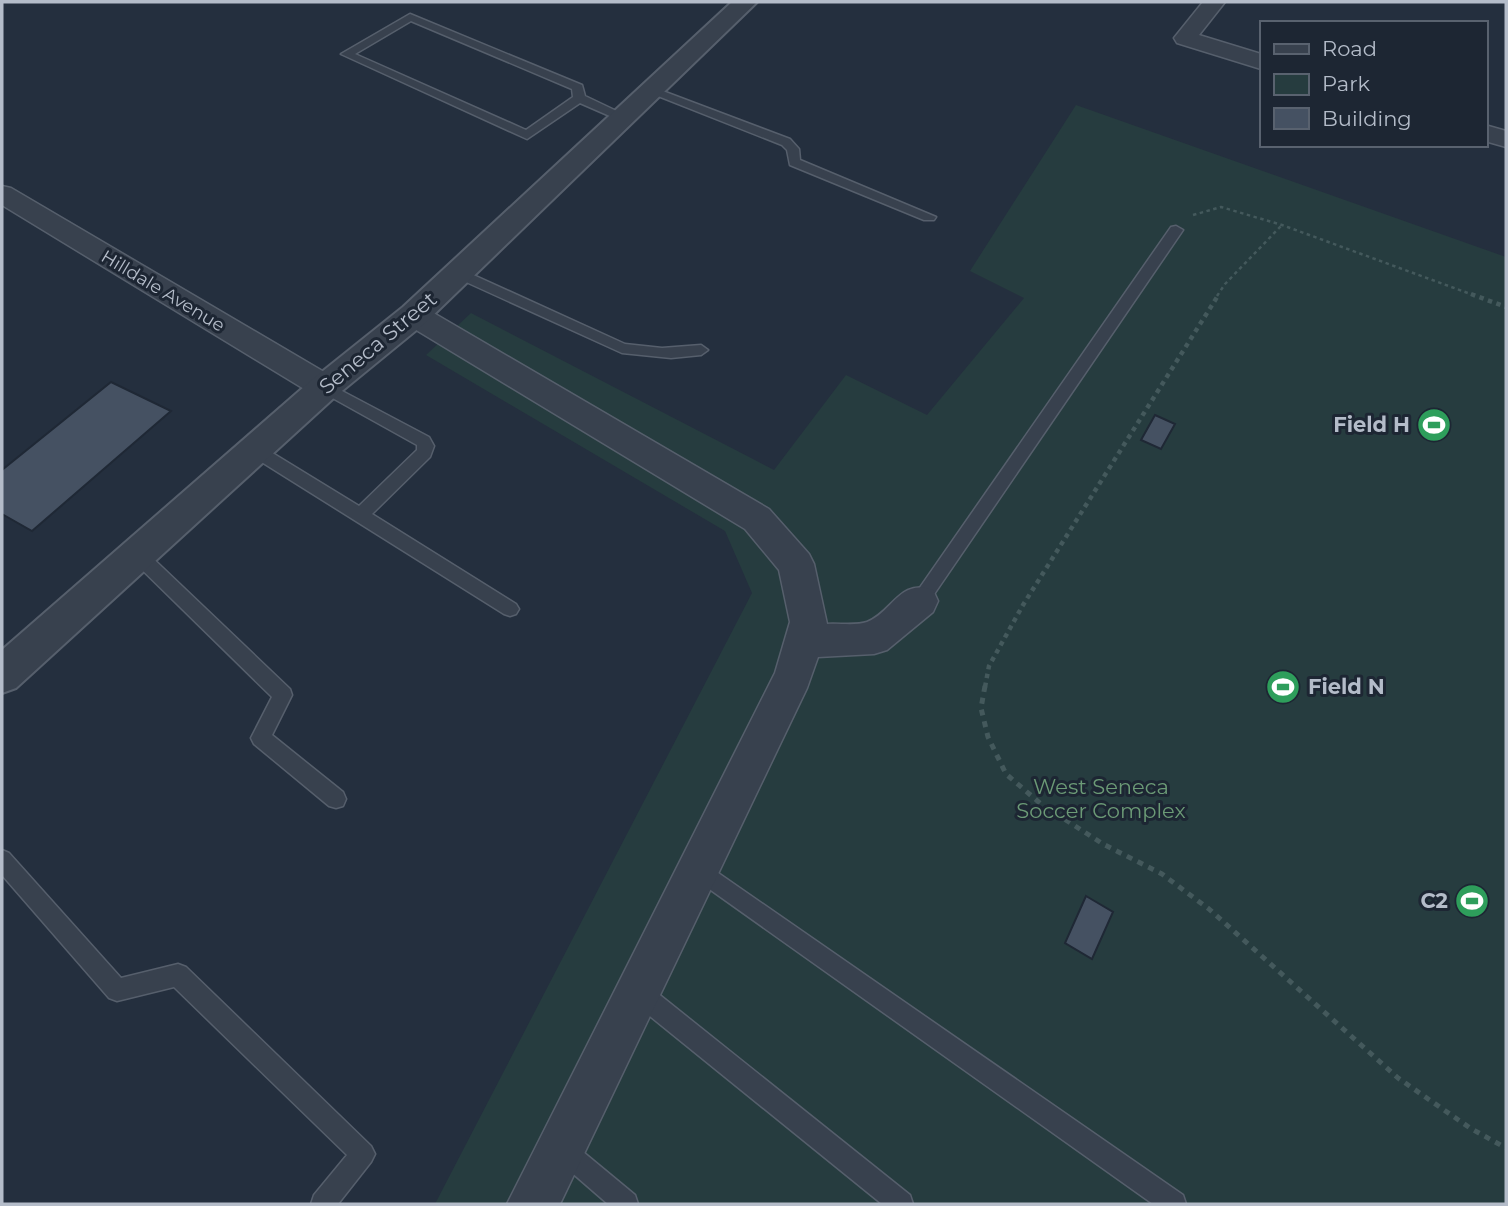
<svg xmlns="http://www.w3.org/2000/svg" width="1508" height="1206" font-family="Montserrat,sans-serif">
<rect width="100%" height="100%" fill="#242f3e"/>
<!-- green -->
<path fill="#263c3f" d="M 1076,105 L 1506,257 L 1506,1204 L 435,1204 L 752,593 L 725,531 L 426,355 L 471,313 L 774,470 L 846,375 L 927,415 L 1024,298 L 970,271 Z"/>
<!-- building -->
<path fill="#455162" stroke="#1f2835" stroke-width="2" d="M 111,382 L 171,411 L 32,531 L 2,514 L 2,470 Z
M 1155,415 L 1175,424 L 1161,449 L 1141,440 Z
M 1086,896 L 1113,912 L 1092,959 L 1065,943 Z"/>
<g fill="none" stroke-linecap="round" stroke-linejoin="round">
<!-- service casing -->
<g stroke="#565f6c" stroke-width="3">
<path id="service" d="M 410,14 L 582,85 L 585,96 L 629,117 L 619,120 L 580,103 L 527,139 L 341,54 ZM 411,21 L 572,89 L 573,97 L 526,130 L 355,54 Z
M 652,87 L 790,139 L 799,149 L 800,160 L 936,217 L 934,220 L 924,220 L 790,165 L 787,150 L 782,145 L 648,92 L 646,90 Z
M 1176,226 L 1183,230 L 1181,233 L 926,606 L 920,608 L 914,606 L 911,601 L 914,596 L 1171,227 Z
M 458,268 L 625,344 L 662,348 L 701,345 L 708,350 L 701,355 L 671,358 L 622,353 L 453,276 L 453,270 Z
M 325,382 L 429,437 L 434,446 L 430,457 L 372,514 L 516,604 L 519,609 L 516,614 L 510,616 L 504,614 L 249,454 L 247,450 L 249,446 L 261,446 L 359,506 L 417,450 L 417,445 L 320,391 L 318,387 L 320,383 Z
M 136,546 L 142,548 L 290,689 L 292,695 L 272,735 L 343,792 L 346,799 L 343,806 L 336,808 L 329,806 L 254,744 L 251,738 L 272,697 L 130,558 L 128,553 L 130,548 Z
M 2,850 L 9,853 L 121,978 L 178,964 L 186,967 L 371,1146 L 375,1154 L 371,1162 L 338,1204 L 311,1204 L 314,1195 L 347,1155 L 174,987 L 117,1001 L 109,998 L 2,875 Z
M 698,859 L 1183,1195 L 1186,1204 L 1153,1204 L 691,876 L 688,869 L 691,862 Z
M 638,981 L 646,984 L 910,1195 L 913,1204 L 882,1204 L 630,1000 L 627,992 L 630,984 Z
M 563,1138 L 571,1142 L 635,1195 L 638,1204 L 608,1204 L 555,1158 L 551,1150 L 555,1142 Z"/>
</g>
<!-- minor casing -->
<g stroke="#565f6c" stroke-width="3">
<path id="minor" d="M 1203,2 L 1225,2 L 1199,35 L 1261,54 L 1261,69 L 1177,43 L 1174,38 Z
M 1485,125 L 1506,131 L 1506,147 L 1485,141 Z
M 2,186 L 11,188 L 336,379 L 341,387 L 336,395 L 325,398 L 314,395 L 2,205 Z
M 414,305 L 425,308 L 769,509 L 809,554 L 814,564 L 827,624 C 838,623 856,626 867,622 C 893,612 899,578 933,590 L 938,601 L 933,612 L 887,650 L 874,654 L 818,657 L 807,688 L 560,1204 L 507,1204 L 775,673 L 790,622 L 779,570 L 745,529 L 403,322 L 399,315 L 403,308 Z"/>
</g>
<!-- tertiary casing -->
<g stroke="#565f6c" stroke-width="4">
<path id="tertiary" d="M 732,2 L 757,2 L 425,323 L 337,395 L 16,688 L 2,693 L 2,650 L 313,379 L 403,307 Z"/>
</g>
<!-- path-far2 -->
<path stroke="#44595c" stroke-width="2.5" stroke-dasharray="3.5 3.5" stroke-linecap="butt" d="M 1193,215 L 1221,207 L 1282,225 L 1476,296
M 1217,296 L 1225,284 L 1282,225"/>
<!-- path-far1 -->
<path stroke="#44595c" stroke-width="4.5" stroke-dasharray="4.5 4.5" stroke-linecap="butt" d="M 1471,294 L 1506,307
M 985,687 L 989,666 L 1023,605 L 1219,294"/>
<!-- path -->
<path stroke="#44595c" stroke-width="5" stroke-dasharray="6 6" stroke-linecap="butt" d="M 985,686 L 981,708 L 988,737 L 1006,774 L 1041,804 L 1103,844 L 1162,874 L 1209,909 L 1398,1078 L 1470,1128 L 1506,1148"/>
<!-- service -->
<use href="#service" fill="#38414e" fill-rule="evenodd"/>
<!-- minor -->
<use href="#minor" fill="#38414e" fill-rule="evenodd"/>
<!-- tertiary -->
<use href="#tertiary" fill="#38414e" fill-rule="evenodd"/>
</g>
<!-- icons -->
<defs>
<g id="stadium-disc" transform="scale(1.75)"><circle r="9.5" fill="#2e9e5b" stroke="#1d2633"/><path d="M0-5a6.5 5 0 1 0 0 10a6.5 5 0 1 0 0-10ZM-3.5-1.8h7v3.6h-7Z" fill="#fff"/></g>
</defs>
<g fill-rule="evenodd">
<use href="#stadium-disc" x="1434" y="425"/>
<use href="#stadium-disc" x="1283" y="687"/>
<use href="#stadium-disc" x="1472" y="901"/>
</g>
<g text-anchor="middle" stroke-width="6" stroke-linejoin="round" paint-order="stroke">
<!-- far-street labels -->
<g font-size="18" fill="#b4bcc9" stroke="#1d2633">
<text transform="translate(163 291) rotate(31)" y="6">Hilldale Avenue</text>
</g>
<!-- street labels -->
<g font-size="21" fill="#b4bcc9" stroke="#1d2633">
<text transform="translate(378 343) rotate(-40)" y="7">Seneca Street</text>
</g>
<!-- poi labels -->
<g font-size="21" font-weight="bold" fill="#b4bcc9" stroke="#1d2633" text-anchor="end">
<text x="1410" y="432">Field H</text>
<text x="1308" y="694" text-anchor="start">Field N</text>
<text x="1448" y="908">C2</text>
</g>
<!-- park labels -->
<g font-size="21" fill="#6b9a76" stroke="#1d2633">
<text x="1101" y="794">West Seneca<tspan x="1101" dy="24">Soccer Complex</tspan></text>
</g>
</g>
<!-- border -->
<rect width="1508" height="1206" fill="none" stroke="#b4bcc9" stroke-width="7"/>
<!-- legend -->
<rect x="1260" y="21" width="228" height="126" fill="#1d2633" stroke="#59626f" stroke-width="2"/>
<rect x="1274" y="44" width="35" height="10" fill="#38414e" stroke="#59626f" stroke-width="2"/>
<text x="1322" y="56" font-size="21" fill="#b4bcc9">Road</text>
<rect x="1274" y="74" width="35" height="21" fill="#263c3f" stroke="#59626f" stroke-width="2"/>
<text x="1322" y="91" font-size="21" fill="#b4bcc9">Park</text>
<rect x="1274" y="108" width="35" height="21" fill="#455162" stroke="#59626f" stroke-width="2"/>
<text x="1322" y="126" font-size="21" fill="#b4bcc9">Building</text>
</svg>
